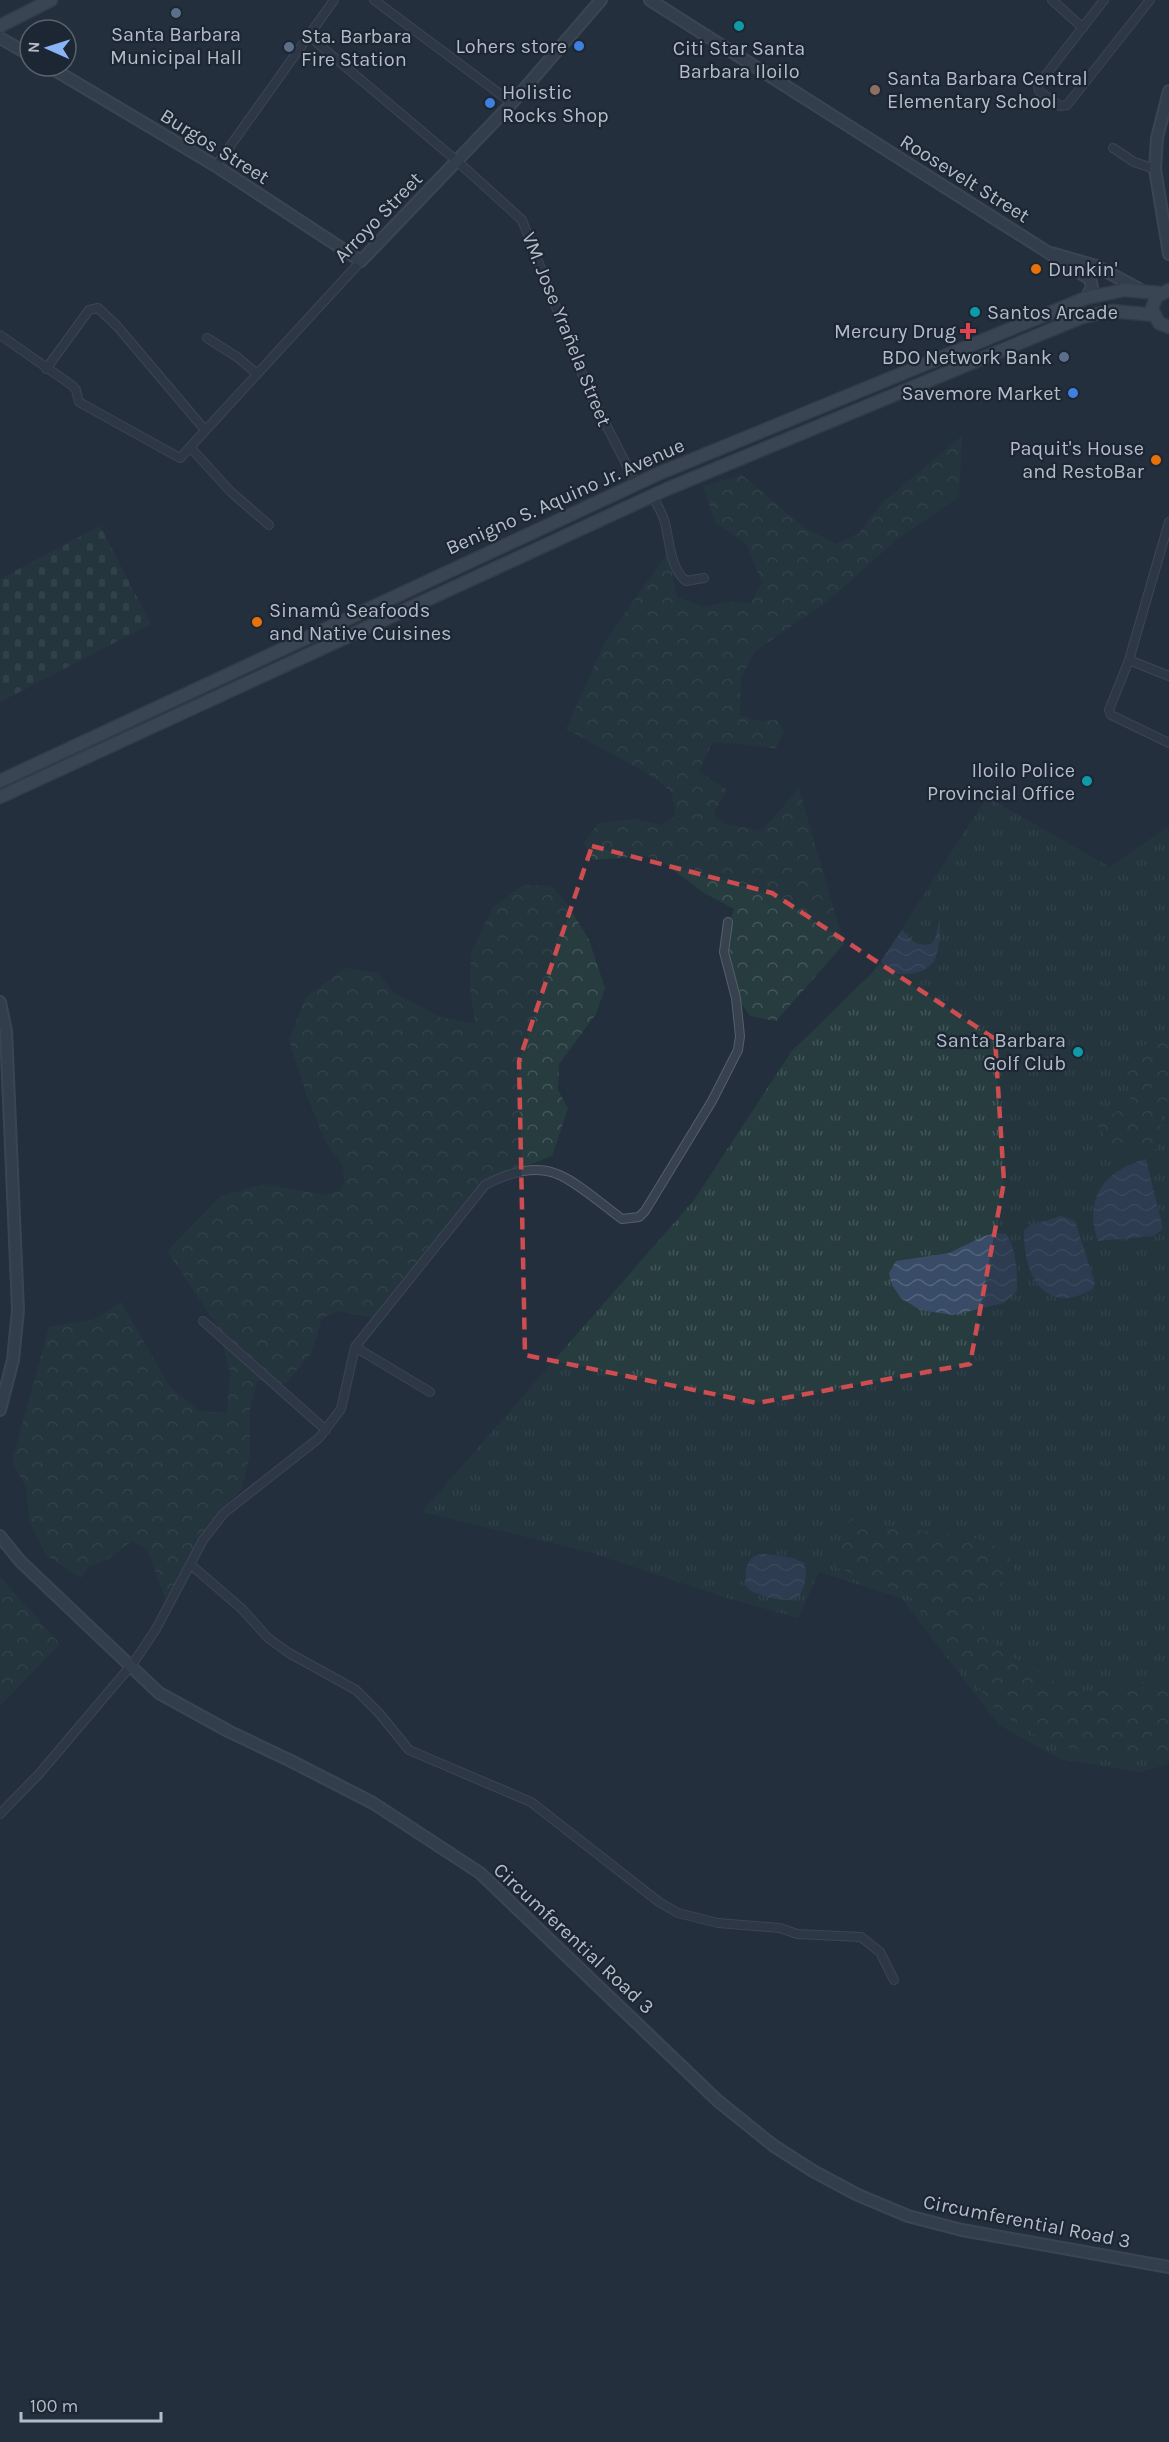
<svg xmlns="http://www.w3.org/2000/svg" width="1169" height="2442" font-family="Karla,sans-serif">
<defs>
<pattern id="grass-tufts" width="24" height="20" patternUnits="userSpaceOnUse" patternTransform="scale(1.5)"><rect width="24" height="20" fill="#263c3f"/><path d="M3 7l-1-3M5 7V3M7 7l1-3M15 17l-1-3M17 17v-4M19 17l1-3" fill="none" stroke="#435659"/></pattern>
<pattern id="forest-crowns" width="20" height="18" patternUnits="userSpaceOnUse" patternTransform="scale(1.5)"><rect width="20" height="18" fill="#263c3f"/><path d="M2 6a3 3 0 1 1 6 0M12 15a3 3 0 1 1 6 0" fill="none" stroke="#435659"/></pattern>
<pattern id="cemetery-stones" width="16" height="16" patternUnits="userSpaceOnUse" patternTransform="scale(1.5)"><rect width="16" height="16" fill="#263c3f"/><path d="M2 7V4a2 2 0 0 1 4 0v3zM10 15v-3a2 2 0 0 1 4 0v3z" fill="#435659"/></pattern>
<pattern id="water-waves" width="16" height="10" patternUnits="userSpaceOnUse" patternTransform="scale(1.5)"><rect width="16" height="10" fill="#394c67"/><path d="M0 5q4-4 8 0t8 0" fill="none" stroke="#53647b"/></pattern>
</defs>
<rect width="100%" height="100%" fill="#242f3e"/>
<!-- grass -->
<path fill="url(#grass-tufts)" d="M 987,797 L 1110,867 L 1169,826 L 1169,1764 L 1140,1772 L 1060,1759 L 999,1725 L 901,1598 L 819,1572 L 798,1618 L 727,1598 L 589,1552 L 422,1512 L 694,1200 L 791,1052 L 875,970 Z"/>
<!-- forest -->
<path fill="url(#forest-crowns)" d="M 962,436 L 959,497 L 896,540 L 829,600 L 754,652 L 741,678 L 740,715 L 759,721 L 777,720 L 784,731 L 776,748 C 754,747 734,742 712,743 L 699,771 L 727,790 L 714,813 L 725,824 L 761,831 L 799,789 L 844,944 L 776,1021 L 750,1016 L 732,990 L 722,945 L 734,909 L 704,893 L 664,863 L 646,856 L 593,860 L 584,843 L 598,823 L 636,819 L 662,825 L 675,816 L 672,792 L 647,773 L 566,729 L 606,640 L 668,552 L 677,597 L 704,607 L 726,602 L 751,603 L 762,583 L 747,545 L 715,522 L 703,486 L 742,475 L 805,528 L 836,544 L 859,533 L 883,502 Z
M 523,885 L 552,886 L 569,907 L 589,940 L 605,988 L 596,1014 L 559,1064 L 558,1090 L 568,1108 L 552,1156 L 489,1180 L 378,1319 L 339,1311 L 322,1318 L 311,1354 L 285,1384 L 257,1380 L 250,1410 L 250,1454 L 241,1490 L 218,1513 L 168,1607 L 147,1549 L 132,1541 L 107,1560 L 89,1566 L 81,1578 L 47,1556 L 30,1523 L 26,1487 L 12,1461 L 49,1327 L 95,1319 L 121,1302 L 170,1387 L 199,1411 L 227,1413 L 230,1372 L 218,1327 L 167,1251 L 221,1196 L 264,1184 L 325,1195 L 341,1191 L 344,1181 L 343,1166 L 325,1141 L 306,1093 L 289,1040 L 306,997 L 345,968 L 378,973 L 393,992 L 440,1017 L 475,1024 L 470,986 L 471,953 L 493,907 Z
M 1169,1022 L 1169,1101 L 1164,1102 L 1157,1149 L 1121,1152 L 1107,1140 L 1097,1125 L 1131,1102 L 1127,1074 L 1133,1049 C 1150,1045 1161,1038 1169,1022 Z
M 852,1518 C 870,1519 885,1527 903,1529 C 930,1532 997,1532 1011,1562 C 1013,1566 1014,1571 1015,1575 L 980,1595 L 974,1616 L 984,1632 L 1001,1650 L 1066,1689 L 1088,1693 L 1125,1682 L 1149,1682 L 1169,1687 L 1169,1752 L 1137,1761 L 1066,1747 L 1039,1737 L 996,1710 L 906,1593 L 835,1567 C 845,1548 840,1535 852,1518 Z
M 0,1577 L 60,1644 L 0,1706 Z"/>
<!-- cemetery -->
<path fill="url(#cemetery-stones)" d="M 100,526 L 151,624 L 0,702 L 0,579 Z"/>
<!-- water -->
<path fill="url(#water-waves)" d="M 940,919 C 940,933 940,949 934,961 C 927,974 897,979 886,969 C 884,967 883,963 881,961 L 902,930 C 911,939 915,947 931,944 L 935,939 Z
M 1146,1159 L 1163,1229 L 1153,1236 L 1098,1241 C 1083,1199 1104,1170 1146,1159 Z
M 1061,1216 L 1075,1221 L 1095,1283 L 1093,1289 C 1044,1317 1023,1275 1024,1230 L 1031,1225 Z
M 997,1233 L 1006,1234 C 1017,1249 1017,1272 1017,1291 L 1004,1303 L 953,1315 L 920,1310 L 901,1298 L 892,1285 L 889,1273 L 896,1261 L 949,1253 L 984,1236 Z
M 766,1554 L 793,1558 L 804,1563 C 808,1574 805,1590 797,1599 C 784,1602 757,1597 747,1588 C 744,1572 745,1553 766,1554 Z"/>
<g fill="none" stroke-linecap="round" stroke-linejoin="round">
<!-- street casing -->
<g stroke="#565f6c" stroke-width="10">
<path id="street" d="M 374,0 L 512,103
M 1052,0 L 1083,28
M 1104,0 L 1038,85 L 1039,91 L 1060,106 L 1067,105 L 1150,0
M 309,36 L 457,161 L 522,220 L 590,394 L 636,483
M 1113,148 L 1134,162 L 1155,169
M 216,166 L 334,0
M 0,335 L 73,386 L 76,390 L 79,402 L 180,458 L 361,261
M 207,338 L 237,357 L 256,373
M 46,369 L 89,310 L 98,308 L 117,326 L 205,430
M 190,447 L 231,492 L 269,525
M 653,497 C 657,505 663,514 665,523 C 670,542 670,568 686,581 L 704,578
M 1169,522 L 1129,660 L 1109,710 L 1111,715 L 1169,743
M 1129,660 L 1169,676
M 203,1321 L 326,1430
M 355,1347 L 430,1392
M 190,1564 L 242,1609 L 268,1638 L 289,1653 L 356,1690 L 379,1713 L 409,1750 L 531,1802 L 659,1902 L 678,1913 L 718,1923 L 780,1928 L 797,1934 L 861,1937 L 880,1952 L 894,1980
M 0,1814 L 39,1774 L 134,1662 L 156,1629 L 203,1540 L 224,1513 L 319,1438 L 341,1409 L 355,1347 L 485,1185 C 506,1174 533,1164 557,1174 C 576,1181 604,1206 622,1219 L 639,1217 L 645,1211 L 712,1101 L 738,1050 L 740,1036 L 736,998 L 724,952 L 728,922"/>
</g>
<!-- secondary casing -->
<g stroke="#565f6c" stroke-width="14">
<path id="secondary" d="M 650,0 L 1090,279 L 1092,287 L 1086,298
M 0,38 L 30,55
M 48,66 L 216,166 L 361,261 L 512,103 L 601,0
M 1169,91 L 1157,138 L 1155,169 L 1169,254
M 1051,253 L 1096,266 L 1141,290
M 0,1002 L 6,1031 L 18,1310 L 13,1360 L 0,1410
M 0,1536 L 20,1561 L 159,1693 L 230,1732 L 291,1761 L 373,1803 L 480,1873 L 718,2101 L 774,2146 L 813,2171 L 858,2195 L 908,2216 L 962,2230 L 1169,2267"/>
</g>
<!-- primary casing -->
<g stroke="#414a57" stroke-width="15">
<path id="primary" d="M 0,26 L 51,0
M 1169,290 L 1156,297 L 1152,309 L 1159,323 L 1169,327
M 0,781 L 660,473 L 1086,298 L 1124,290 L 1160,293
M 0,797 L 667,489 L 1082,317 L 1112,311 L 1154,315"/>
</g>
<!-- street -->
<use href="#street" stroke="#38414e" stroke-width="8"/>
<!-- secondary -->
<use href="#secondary" stroke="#465061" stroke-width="10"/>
<!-- primary -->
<use href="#primary" stroke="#56606e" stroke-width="12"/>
</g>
<!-- marked area -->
<path d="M0 0H1169V2442H0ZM 592,846 L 772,893 L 995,1039 L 1004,1182 L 970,1364 L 757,1403 L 525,1355 L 519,1061 Z" fill="#242f3e" fill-opacity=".55" fill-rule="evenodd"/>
<path fill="none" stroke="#ce4d50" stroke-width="4.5" stroke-dasharray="12 8" stroke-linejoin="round" d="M 592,846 L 772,893 L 995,1039 L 1004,1182 L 970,1364 L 757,1403 L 525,1355 L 519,1061 Z"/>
<!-- markers -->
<g fill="#5c6f8a" stroke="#1d2633" stroke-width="2">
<circle cx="176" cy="13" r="6"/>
<circle cx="289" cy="47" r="6"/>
<circle cx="1064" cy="357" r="6"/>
</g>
<g fill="#0f9aa8" stroke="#1d2633" stroke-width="2">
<circle cx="739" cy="26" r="6"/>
<circle cx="975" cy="312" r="6"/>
<circle cx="1087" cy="781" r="6"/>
<circle cx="1078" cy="1052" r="6"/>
</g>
<g fill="#3f7fe0" stroke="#1d2633" stroke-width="2">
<circle cx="579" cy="46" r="6"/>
<circle cx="490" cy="103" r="6"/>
<circle cx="1073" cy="393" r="6"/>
</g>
<circle fill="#8d6e63" stroke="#1d2633" stroke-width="2" cx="875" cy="90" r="6"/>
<g fill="#e8710a" stroke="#1d2633" stroke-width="2">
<circle cx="1036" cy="269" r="6"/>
<circle cx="1156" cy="460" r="6"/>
<circle cx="257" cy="622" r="6"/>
</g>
<path fill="#e0444e" stroke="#1d2633" stroke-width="2" d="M965 322h6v6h6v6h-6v6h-6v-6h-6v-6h6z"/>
<g text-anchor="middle" stroke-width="4.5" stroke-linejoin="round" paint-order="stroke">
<!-- poi labels -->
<g font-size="20" fill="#b4bcc9" stroke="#1d2633" text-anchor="end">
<text x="176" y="41" text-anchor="middle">Santa Barbara<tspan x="176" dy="23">Municipal Hall</tspan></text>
<text x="301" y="43" text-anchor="start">Sta. Barbara<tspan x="301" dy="23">Fire Station</tspan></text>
<text x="567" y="53">Lohers store</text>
<text x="739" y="55" text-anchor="middle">Citi Star Santa<tspan x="739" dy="23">Barbara Iloilo</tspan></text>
<text x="887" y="85" text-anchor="start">Santa Barbara Central<tspan x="887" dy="23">Elementary School</tspan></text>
<text x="502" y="99" text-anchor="start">Holistic<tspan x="502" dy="23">Rocks Shop</tspan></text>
<text x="1048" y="276" text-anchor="start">Dunkin'</text>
<text x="987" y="319" text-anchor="start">Santos Arcade</text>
<text x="956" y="338">Mercury Drug</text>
<text x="1052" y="364">BDO Network Bank</text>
<text x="1061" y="400">Savemore Market</text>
<text x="1144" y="455">Paquit's House<tspan x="1144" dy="23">and RestoBar</tspan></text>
<text x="269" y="617" text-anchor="start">Sinamû Seafoods<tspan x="269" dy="23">and Native Cuisines</tspan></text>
<text x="1075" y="777">Iloilo Police<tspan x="1075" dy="23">Provincial Office</tspan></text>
<text x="1066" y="1047">Santa Barbara<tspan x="1066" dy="23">Golf Club</tspan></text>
</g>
<!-- street labels -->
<g font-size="20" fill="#b4bcc9" stroke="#1d2633">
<text transform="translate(215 146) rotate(32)" y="7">Burgos Street</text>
<text transform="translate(965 178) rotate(32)" y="7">Roosevelt Street</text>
<text transform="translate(378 217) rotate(-46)" y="7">Arroyo Street</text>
<text transform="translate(567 329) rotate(68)" y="7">VM. Jose Yrañela Street</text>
<text transform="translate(565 496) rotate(-24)" y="7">Benigno S. Aquino Jr. Avenue</text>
<text transform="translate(574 1938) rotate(43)" y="7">Circumferential Road 3</text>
<text transform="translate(1027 2221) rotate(11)" y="7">Circumferential Road 3</text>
</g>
</g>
<!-- north arrow -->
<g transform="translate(48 48) rotate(273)"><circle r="28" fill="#1d2633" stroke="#59626f" stroke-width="1.5"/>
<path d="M0-4.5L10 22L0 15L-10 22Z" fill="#8ab4f8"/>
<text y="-9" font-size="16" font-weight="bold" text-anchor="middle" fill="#b4bcc9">N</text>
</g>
<!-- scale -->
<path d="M21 2412v9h140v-9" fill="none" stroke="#b4bcc9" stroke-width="3"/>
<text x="30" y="2412" font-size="18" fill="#b4bcc9" stroke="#1d2633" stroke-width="4.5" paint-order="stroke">100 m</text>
</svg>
